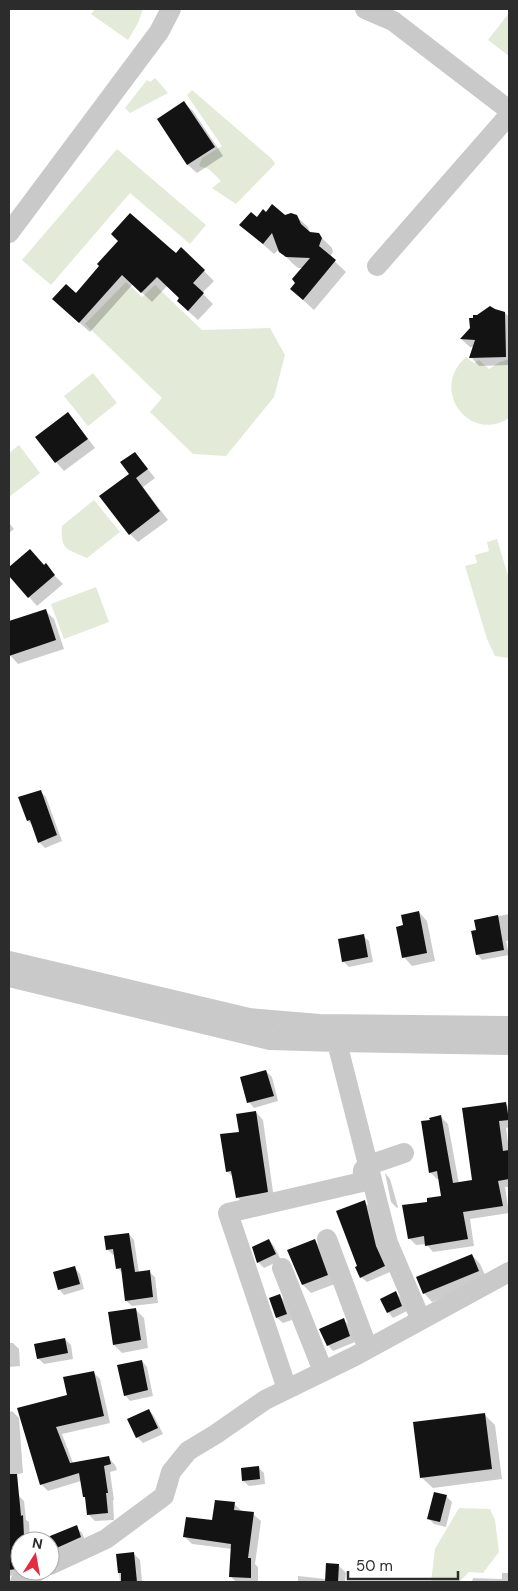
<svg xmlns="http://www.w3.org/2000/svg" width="518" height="1591" font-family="'DM Sans',sans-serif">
<rect width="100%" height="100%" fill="#fff"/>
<!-- green -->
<path fill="#e3ead8" d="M 95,9 L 143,9 L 138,23 L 128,40 L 91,14 Z
M 509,13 L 509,56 L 488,40 Z
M 155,78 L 168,93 L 130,113 L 125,108 L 147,80 L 150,82 Z
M 192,90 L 272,159 L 275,164 L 236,204 L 212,188 L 221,181 L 209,169 L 199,166 L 202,158 L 222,146 L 187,95 Z
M 117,149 L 206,225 L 190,244 L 130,193 L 51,285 L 22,260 Z
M 126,282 L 142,297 L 155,285 L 202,330 L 270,328 L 285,355 L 274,397 L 226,456 L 193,454 L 150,412 L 162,398 L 85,324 Z
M 466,357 L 474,363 L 479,360 L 489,369 L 500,362 L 509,359 L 509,418 C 469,444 429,389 466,357 Z
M 93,373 L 117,403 L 88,426 L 64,396 Z
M 19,445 L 40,473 L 9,497 L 9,453 Z
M 94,500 L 120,532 L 87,558 C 67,549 60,550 62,526 Z
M 497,539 L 509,579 L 509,658 L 495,656 L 487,639 L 465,566 L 477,563 L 475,555 L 489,551 L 487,542 Z
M 96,587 L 109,622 L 64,639 L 51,604 Z
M 459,1508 L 490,1509 L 495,1520 L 499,1552 L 483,1573 L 469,1572 L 459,1582 L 431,1582 L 435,1549 Z"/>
<!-- shadow -->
<path fill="#0003" d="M 184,103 L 193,111 L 223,156 L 197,173 L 188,165 L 158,120 Z
M 266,214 L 285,217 L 296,216 L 308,227 L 310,233 L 320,236 L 332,248 L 333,252 L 330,257 L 346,272 L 314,310 L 291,289 L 297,283 L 303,268 L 298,268 L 292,263 L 279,249 L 274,254 L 241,225 Z
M 169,249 L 204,271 L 214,281 L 202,293 L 213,304 L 198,320 L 188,311 L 181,299 L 167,286 L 152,302 L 133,284 L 90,332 L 64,309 L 76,294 Z
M 505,313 L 509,317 L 509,365 L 479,366 L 471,357 L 474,347 L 470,347 L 461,339 L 471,328 Z
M 68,414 L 76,423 L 95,448 L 64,471 L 56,462 Z
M 135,453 L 155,478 L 143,487 L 168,520 L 138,542 L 130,534 L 131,474 Z
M 9,523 L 14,529 L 9,533 Z
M 30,551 L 63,584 L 37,606 L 9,574 L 9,569 Z
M 45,610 L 54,619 L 64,649 L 18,664 L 9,654 L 9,622 Z
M 40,791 L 46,797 L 62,841 L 45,848 L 39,842 L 33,826 L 28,821 Z
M 419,912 L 427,921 L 435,961 L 412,966 L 404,957 Z
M 509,914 L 509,940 L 506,941 L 509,955 L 482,960 L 477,954 L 478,931 L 476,921 Z
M 363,936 L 369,941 L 373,962 L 349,967 L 343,961 Z
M 266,1071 L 272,1077 L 278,1101 L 254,1108 L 249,1102 Z
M 506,1104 L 509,1107 L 509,1127 L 506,1128 L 509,1151 L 509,1187 L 505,1187 L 509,1213 L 470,1219 L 474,1246 L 433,1252 L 426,1244 L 416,1245 L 409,1238 L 429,1203 L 443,1197 L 440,1179 L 437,1179 L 430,1172 L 441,1117 L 448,1124 L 459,1184 L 474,1182 Z
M 256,1112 L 263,1120 L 274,1199 L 245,1205 L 237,1197 L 234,1178 L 227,1171 L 240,1133 Z
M 385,1173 L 390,1179 L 398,1207 L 397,1208 L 391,1202 Z
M 364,1202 L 370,1207 L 390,1272 L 367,1282 L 361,1277 L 358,1266 Z
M 129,1234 L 134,1240 L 139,1273 L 149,1272 L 155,1277 L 158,1303 L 132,1306 L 126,1301 L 123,1274 L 118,1268 L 116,1254 L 113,1255 L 107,1249 Z
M 269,1240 L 274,1246 L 281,1260 L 264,1268 L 258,1262 Z
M 315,1241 L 323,1249 L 335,1284 L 311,1293 L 303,1285 Z
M 472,1255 L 480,1264 L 487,1279 L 432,1302 L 424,1293 Z
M 75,1268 L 80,1274 L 84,1289 L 64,1295 L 59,1289 Z
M 396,1293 L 401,1298 L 407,1311 L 393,1318 L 388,1312 Z
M 279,1295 L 285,1301 L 292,1320 L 283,1323 L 277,1318 L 271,1299 Z
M 136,1310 L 144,1318 L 148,1348 L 122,1353 L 114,1345 Z
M 344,1320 L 349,1325 L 355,1342 L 333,1351 L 328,1345 Z
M 65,1339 L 71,1345 L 73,1359 L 44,1364 L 38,1358 Z
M 9,1343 L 13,1343 L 19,1349 L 20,1366 L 9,1367 Z
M 142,1361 L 147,1367 L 153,1396 L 130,1401 L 125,1395 Z
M 93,1372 L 100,1379 L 110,1423 L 62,1434 L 73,1463 L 108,1457 L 115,1465 L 117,1470 L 110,1472 L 114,1500 L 113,1500 L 114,1520 L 95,1521 L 88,1514 L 86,1499 L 84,1497 L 81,1481 L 48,1491 L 41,1484 L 19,1409 L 68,1396 Z
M 9,1397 L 10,1412 L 12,1411 L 19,1418 L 23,1473 L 9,1476 Z
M 149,1410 L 154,1416 L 163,1434 L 143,1443 L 137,1437 Z
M 484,1414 L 495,1425 L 502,1479 L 433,1488 L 421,1477 Z
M 258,1467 L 264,1473 L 265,1484 L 249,1486 L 243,1481 Z
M 19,1496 L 24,1501 L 26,1520 L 29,1522 L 30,1541 L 20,1541 L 20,1571 L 23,1574 L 9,1576 L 9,1497 Z
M 446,1496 L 452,1502 L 446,1527 L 434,1524 L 429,1519 Z
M 234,1504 L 242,1511 L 253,1514 L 261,1521 L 255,1564 L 258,1567 L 258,1582 L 236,1582 L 231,1577 L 232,1549 L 192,1544 L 184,1536 L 213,1522 Z
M 76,1527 L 82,1533 L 86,1543 L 50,1559 L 50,1541 L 42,1541 Z
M 133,1553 L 140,1560 L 142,1581 L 144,1582 L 120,1582 L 117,1555 Z
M 338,1565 L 346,1573 L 345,1581 L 358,1582 L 298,1582 L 298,1576 L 326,1579 Z
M 502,1573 L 509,1573 L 509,1582 L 472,1582 L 473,1578 L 502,1579 Z"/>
<!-- building -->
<path fill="#131313" d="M 184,101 L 215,147 L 187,165 L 157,119 Z
M 272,204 L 285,215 L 291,213 L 297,215 L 301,224 L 310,232 L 319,233 L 322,238 L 319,246 L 336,260 L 303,300 L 290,289 L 295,283 L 292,279 L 310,258 L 286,257 L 279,252 L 272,233 L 263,244 L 239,225 L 251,212 L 257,217 L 263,209 L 266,212 Z
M 130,213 L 170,248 L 176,253 L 181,247 L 205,270 L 193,283 L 204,293 L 188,311 L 177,301 L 179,298 L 157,277 L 141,293 L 122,275 L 79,323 L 52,299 L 66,284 L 76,293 L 99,266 L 97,264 L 118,241 L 111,234 Z
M 490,306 L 495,309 L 505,312 L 506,357 L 469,358 L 475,340 L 460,339 L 470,328 L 469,318 L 473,318 L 473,315 L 477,315 Z
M 68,412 L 88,439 L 55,463 L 35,437 Z
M 135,452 L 148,469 L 136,478 L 160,511 L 129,535 L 99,496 L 129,474 L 120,462 Z
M 30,549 L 44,565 L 46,563 L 55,575 L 28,598 L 9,576 L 9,567 Z
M 46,609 L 56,640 L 9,656 L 9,621 Z
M 41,790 L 57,835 L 38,843 L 30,820 L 27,821 L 18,797 Z
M 419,911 L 427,953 L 402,958 L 396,927 L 403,925 L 401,915 Z
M 498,915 L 504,950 L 476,955 L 471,931 L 476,930 L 474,920 Z
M 364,934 L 368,957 L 342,962 L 338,939 Z
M 266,1070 L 274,1096 L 247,1103 L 240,1077 Z
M 506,1102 L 509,1120 L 499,1121 L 503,1151 L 509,1150 L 509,1179 L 498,1181 L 503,1206 L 463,1212 L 468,1239 L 425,1246 L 424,1236 L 408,1239 L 402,1205 L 427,1202 L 427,1198 L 441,1196 L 437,1171 L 429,1173 L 421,1121 L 430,1120 L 429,1118 L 441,1115 L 453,1183 L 472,1180 L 462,1108 Z
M 256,1111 L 268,1192 L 236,1198 L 231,1171 L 226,1172 L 220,1134 L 239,1132 L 236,1114 Z
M 365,1200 L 376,1246 L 385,1266 L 360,1278 L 355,1267 L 357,1266 L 336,1211 Z
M 129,1233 L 135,1272 L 150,1270 L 153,1297 L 125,1301 L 121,1268 L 116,1269 L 113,1249 L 106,1250 L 104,1236 Z
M 269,1239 L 276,1254 L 257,1263 L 252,1247 Z
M 315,1239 L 328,1275 L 302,1285 L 287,1250 Z
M 472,1254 L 479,1271 L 423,1294 L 416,1277 Z
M 75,1266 L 80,1284 L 58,1290 L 53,1272 Z
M 396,1291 L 402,1306 L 387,1313 L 380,1299 Z
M 280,1294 L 287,1314 L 276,1318 L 269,1298 Z
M 136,1308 L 141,1340 L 113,1345 L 108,1312 Z
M 344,1318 L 350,1336 L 327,1346 L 319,1329 Z
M 65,1338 L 68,1353 L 37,1359 L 34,1344 Z
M 142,1360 L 148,1390 L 124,1396 L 117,1365 Z
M 94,1371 L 104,1416 L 56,1427 L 70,1463 L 109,1456 L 111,1464 L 104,1466 L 108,1493 L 106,1493 L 108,1513 L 87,1515 L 85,1497 L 83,1497 L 79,1473 L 40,1485 L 17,1408 L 67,1395 L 63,1377 Z
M 149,1409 L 158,1428 L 136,1438 L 127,1419 Z
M 485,1413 L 492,1469 L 420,1478 L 413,1422 Z
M 259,1466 L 260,1479 L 242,1481 L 241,1468 Z
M 9,1474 L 17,1474 L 21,1516 L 23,1515 L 24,1536 L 20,1537 L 20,1567 L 17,1569 L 9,1570 Z
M 434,1492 L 447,1495 L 440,1522 L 427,1519 Z
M 215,1500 L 235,1502 L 234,1510 L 254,1512 L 248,1558 L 251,1558 L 251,1578 L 229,1577 L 231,1544 L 183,1537 L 186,1517 L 212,1520 Z
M 77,1525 L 81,1537 L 50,1551 L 50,1536 Z
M 134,1552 L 137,1582 L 121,1582 L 121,1573 L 118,1573 L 116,1554 Z
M 326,1563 L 339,1564 L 338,1582 L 325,1582 Z"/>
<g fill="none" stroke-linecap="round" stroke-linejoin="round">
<!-- minor -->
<path stroke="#c9c9c9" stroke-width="20" d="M 365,9 L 393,21 L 509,110
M 9,233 L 159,32 L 171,9
M 377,266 L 509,115
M 9,961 L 249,1018 L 319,1024 L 509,1026
M 9,977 L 270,1040 L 337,1042 L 509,1045
M 334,1031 L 388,1243 L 421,1320
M 327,1239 L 368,1349
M 282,1268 L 323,1371
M 287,1389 L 228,1213 L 362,1182 L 363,1170 L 369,1165 L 404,1153
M 50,1565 L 106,1539 L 164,1496 L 171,1472 L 188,1451 L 216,1434 L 265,1400 L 355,1356 L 509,1272
M 20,1582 L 29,1575 L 38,1571"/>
</g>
<!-- border -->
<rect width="518" height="1591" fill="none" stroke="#2c2c2c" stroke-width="20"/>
<!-- north arrow -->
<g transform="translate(35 1556) rotate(11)"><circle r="24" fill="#ffffff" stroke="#ababab"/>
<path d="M0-4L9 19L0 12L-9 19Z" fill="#e62a41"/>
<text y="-8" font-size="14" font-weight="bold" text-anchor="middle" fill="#2c2c2c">N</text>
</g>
<!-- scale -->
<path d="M348 1571v8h110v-8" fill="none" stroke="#2c2c2c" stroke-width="2.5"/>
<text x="356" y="1571" font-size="15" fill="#2c2c2c" stroke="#ffffff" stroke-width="4" paint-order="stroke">50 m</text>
</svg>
